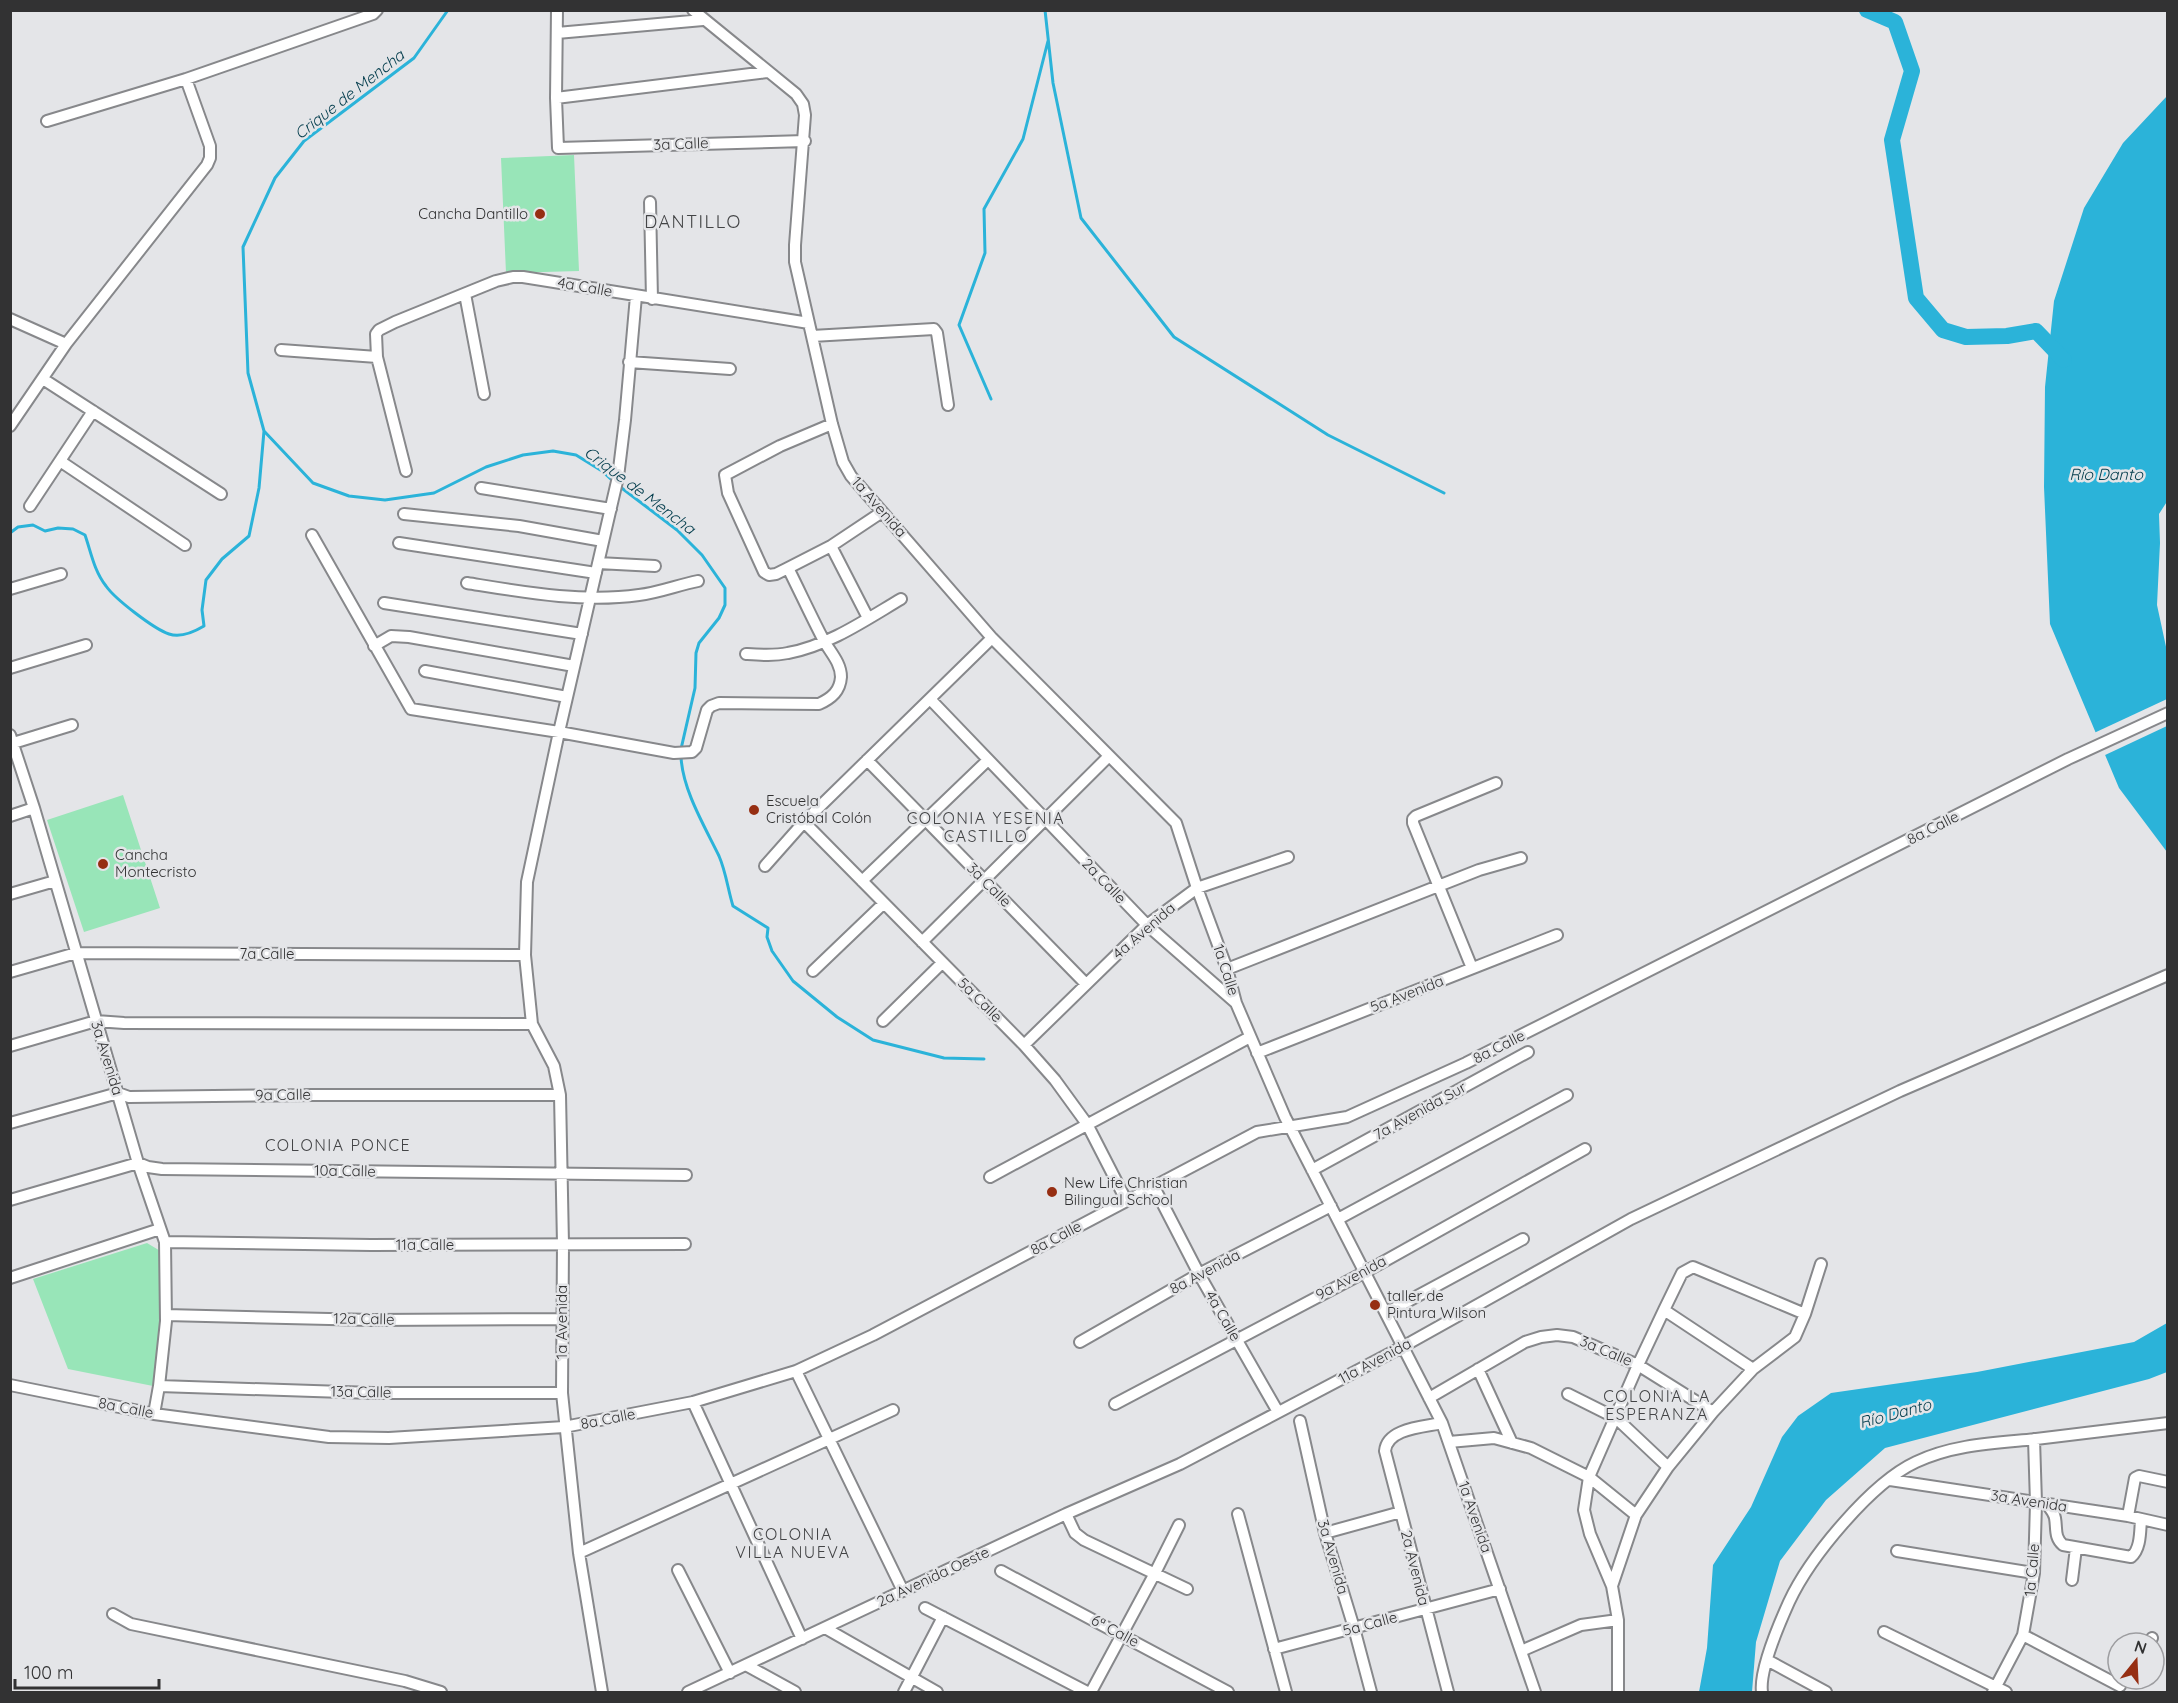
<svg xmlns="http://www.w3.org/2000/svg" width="2178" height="1703" font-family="Quicksand,sans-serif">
<rect width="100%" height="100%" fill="#e4e5e8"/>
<!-- green -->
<path fill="#98e5b8" d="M 574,155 L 579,271 L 506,273 L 501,158 Z
M 123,795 L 160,908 L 84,932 L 47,820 Z
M 147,1243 L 162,1252 L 161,1314 L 153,1386 L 68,1369 L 33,1279 Z"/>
<!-- water -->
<path fill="#2bb3d9" d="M 2167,96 L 2168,500 L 2159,514 L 2160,543 L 2157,605 L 2168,656 L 2167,852 L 2119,788 L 2050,624 L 2044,487 L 2045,387 L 2054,301 L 2084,208 L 2123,143 Z
M 2167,1323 L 2167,1372 L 2149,1379 L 1885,1448 L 1826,1500 L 1780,1561 L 1756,1642 L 1752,1692 L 1699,1692 L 1707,1648 L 1713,1565 L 1751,1507 L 1782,1437 L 1798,1416 L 1831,1393 L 1977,1372 L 2134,1342 Z"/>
<!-- pier -->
<path fill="#e4e5e8" d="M 2167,699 L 2167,726 L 2103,756 L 2094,733 Z"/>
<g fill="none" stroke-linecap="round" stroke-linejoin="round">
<!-- stream -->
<path stroke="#2bb3d9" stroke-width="3" d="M 448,10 L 414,58 L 304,141 L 275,178 L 243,247 L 248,373 L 264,431 L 313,483 L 349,496 L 385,500 L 434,493 L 486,467 L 523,455 L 553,451 L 576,455 L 602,471 L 614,482
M 1045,10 L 1053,83 L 1081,218 L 1174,337 L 1328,435 L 1444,493
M 991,399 L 959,325 L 985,253 L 984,209 L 1023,139 L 1048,41
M 619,486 L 677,530 L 702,555 L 725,588 L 725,605 L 719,618 L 699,643 L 696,653 L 695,688 L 681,749
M 10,533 L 18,527 L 33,525 L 45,531 L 58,528 L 73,529 L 85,535 C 91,552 94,571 106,586 C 115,599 154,629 169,634 C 181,638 194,632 204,626 L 202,610 L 206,580 L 222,559 L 249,536 L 259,488 L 264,431
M 681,756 C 682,789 705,827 719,856 C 726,872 728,890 733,906 L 768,928 L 767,937 L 772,951 L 793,981 L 837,1017 L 873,1040 L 944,1058 L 984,1059"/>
<!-- river -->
<path stroke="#2bb3d9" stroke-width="16" d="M 1867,10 L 1895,22 L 1912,71 L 1892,140 L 1916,298 L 1943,330 L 1966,337 L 2007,336 L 2036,331 L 2064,360"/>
<!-- minor casing -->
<g stroke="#87888b" stroke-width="14">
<path id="minor" d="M 557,10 L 556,98 L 558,148 L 805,141
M 693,10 L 796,94 L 803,104 L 805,115 L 795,245 L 795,262 L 832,424 L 843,462 L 851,476 L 992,638 L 1176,823 L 1197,888 L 1227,969 L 1236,1003 L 1285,1117 L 1442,1423 L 1535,1692
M 557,33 L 703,20
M 556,98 L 767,72
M 47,121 L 186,79 L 373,14 L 377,10
M 650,202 L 652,299
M 465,294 L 484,394
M 10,319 L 66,344
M 812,336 L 934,329 L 937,333 L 948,405
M 281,350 L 377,357
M 629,362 L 730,369
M 43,379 L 221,494
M 832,424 L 780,446 L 725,475 L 728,493 L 764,572 L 769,575 L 776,574 L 788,568 L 831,546 L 882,512
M 10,426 L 66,344 L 207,165 L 210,158 L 210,146 L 186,79
M 60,461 L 185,545
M 406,471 L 377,357 L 376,334 L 379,330 L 395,322 L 496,281 L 513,277 L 523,277 L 809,323
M 481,488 L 611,509
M 30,506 L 93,411
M 404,514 L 519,526 L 603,541
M 312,535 L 411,709 L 559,732 L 674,753 L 692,752 L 696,748 L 707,710 L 711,706 L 719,703 L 819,704 C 832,698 840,691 841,677 C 841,662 829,651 823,639 C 811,616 800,592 788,568
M 399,543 L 596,573
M 831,546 L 868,618
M 598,563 L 655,566
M 467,583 C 523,592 582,603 639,595 C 658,593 678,585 698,581
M 10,589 L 61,574
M 384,603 L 582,634
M 374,646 L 391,636 L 409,637 L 574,666
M 746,654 C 761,655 774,656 788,653 C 828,646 867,619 901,599
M 10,668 L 86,645
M 425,671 L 567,697
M 930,699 L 1147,925 L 1236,1003
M 10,735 L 34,808 L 138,1163 L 165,1242 L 166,1321 L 159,1386 L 154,1414
M 10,744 L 72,725
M 867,760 L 1086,984
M 10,816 L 34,808
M 804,822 L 1024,1045 L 1055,1080 L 1087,1124 L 1126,1200
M 765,866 L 804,822 L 992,638
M 862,881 L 988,760
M 10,894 L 55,881
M 922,942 L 1109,756
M 1472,968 L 1413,823 L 1413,819 L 1416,816 L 1496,783
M 1227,969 L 1479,870 L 1521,858
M 813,971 L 883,904
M 10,972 L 76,953 L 525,955
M 883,1021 L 942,963
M 1024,1045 L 1147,925 L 1197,888 L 1288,857
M 10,1046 L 96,1021 L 124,1023 L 532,1024
M 1257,1053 L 1557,935
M 10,1123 L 118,1093 L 129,1097 L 313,1095 L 560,1095
M 1312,1170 L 1528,1052
M 990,1177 L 1250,1037
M 1154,1187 L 1199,1274 L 1278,1412
M 10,1200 L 138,1163 L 148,1167 L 162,1169 L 686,1175
M 1338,1219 L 1567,1095
M 165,1242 L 371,1245 L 685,1244
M 10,1278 L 160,1229
M 1664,1310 L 1753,1369
M 1386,1313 L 1523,1239
M 166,1315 L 372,1320 L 561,1319
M 1080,1342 L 1199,1274 L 1331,1206
M 1478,1369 L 1512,1443
M 796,1371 L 903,1591
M 10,1385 L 154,1414 L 329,1437 L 389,1438 L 564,1427 L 693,1402 L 796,1371 L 873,1335 L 1257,1132 L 1347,1117 L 1466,1063 L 2068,759 L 2168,713
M 159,1386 L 373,1393 L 562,1393
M 1568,1394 L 1616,1418 L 1668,1467
M 1429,1398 L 1525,1342 L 1541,1337 L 1557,1335 L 1573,1337 L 1638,1365 L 1713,1412
M 693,1402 L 802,1639
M 1115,1404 L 1365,1272 L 1585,1149
M 1300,1421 L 1325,1533 L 1354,1628 L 1371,1692
M 1442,1423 C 1424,1427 1387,1428 1385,1451 L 1448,1692
M 1449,1442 L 1494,1438 L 1531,1448 L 1589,1477 L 1636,1515
M 1890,1480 L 2128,1516 L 2168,1525
M 2047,1504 C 2050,1509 2054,1512 2055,1518 C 2057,1529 2054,1537 2063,1545 L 2131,1557 C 2141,1549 2140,1531 2141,1519
M 1066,1514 L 1075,1533 L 1084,1540 L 1187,1589
M 1238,1514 L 1286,1692
M 2128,1516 L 2135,1478 L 2139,1476 L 2168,1482
M 1325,1533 L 1401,1512
M 1897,1551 L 2034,1573
M 579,1553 L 893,1410
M 678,1570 L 730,1673
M 1001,1571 L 1228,1692
M 2072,1580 L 2076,1548
M 1612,1586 L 1636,1515 L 1668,1467 L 1713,1412 L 1753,1369 L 1795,1337 L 1805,1314 L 1821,1264
M 925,1608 L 1087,1692
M 113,1614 L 131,1624 L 405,1681 L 441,1692
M 825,1628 L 937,1692
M 1884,1632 L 2006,1692
M 2023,1635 L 2120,1686
M 2149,1643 L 2152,1638
M 1274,1649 L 1500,1589
M 1521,1651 L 1581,1625 L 1618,1620
M 1767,1660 L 1826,1692
M 746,1665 L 795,1692
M 602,1692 L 579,1553 L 562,1393 L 563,1244 L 560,1095 L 554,1066 L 532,1024 L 525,955 L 527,882 L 559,732 L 618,477 L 625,420 L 636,296
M 688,1692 L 1066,1514 L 1180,1464 L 1404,1346 L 1631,1219 L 1900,1091 L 2168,975
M 904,1692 L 943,1617
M 1091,1692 L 1155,1573 L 1179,1525
M 1618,1692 L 1618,1620 L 1612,1586 L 1590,1534 L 1584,1510 L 1589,1477 L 1638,1365 L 1664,1310 L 1682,1273 L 1693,1267 L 1805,1314
M 1762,1692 C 1759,1670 1780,1622 1789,1602 C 1810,1557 1871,1483 1916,1462 C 1954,1444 1996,1443 2036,1439 C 2080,1434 2124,1428 2168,1423
M 1993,1692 L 2023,1635 L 2034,1573 L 2036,1503 L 2034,1439"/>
</g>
<!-- minor -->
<use href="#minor" stroke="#fff" stroke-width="10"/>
</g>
<!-- markers -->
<g fill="#962e12" stroke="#e4e5e8" stroke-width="2">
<circle cx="540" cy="214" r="6"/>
<circle cx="754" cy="810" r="6"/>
<circle cx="103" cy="864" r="6"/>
<circle cx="1052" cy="1192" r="6"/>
<circle cx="1375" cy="1305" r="6"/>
</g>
<g text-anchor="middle" stroke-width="5" stroke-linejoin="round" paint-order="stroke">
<!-- street labels -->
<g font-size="15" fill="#323233" stroke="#e4e5e8">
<text transform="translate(681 144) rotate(-2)" y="5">3a Calle</text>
<text transform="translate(585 287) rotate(10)" y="5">4a Calle</text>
<text transform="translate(879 507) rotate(49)" y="5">1a Avenida</text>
<text transform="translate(1933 828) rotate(-27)" y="5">8a Calle</text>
<text transform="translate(1104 881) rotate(46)" y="5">2a Calle</text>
<text transform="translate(989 885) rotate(45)" y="5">3a Calle</text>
<text transform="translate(1144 931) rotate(-41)" y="5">4a Avenida</text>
<text x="267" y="959">7a Calle</text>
<text transform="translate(1226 970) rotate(72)" y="5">1a Calle</text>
<text transform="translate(1407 994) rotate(-21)" y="5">5a Avenida</text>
<text transform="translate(980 1000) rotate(45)" y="5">5a Calle</text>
<text transform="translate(1499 1047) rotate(-27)" y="5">8a Calle</text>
<text transform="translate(107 1058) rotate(73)" y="5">3a Avenida</text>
<text transform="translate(283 1095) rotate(-1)" y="5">9a Calle</text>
<text transform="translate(1420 1111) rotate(-29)" y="5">7a Avenida Sur</text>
<text transform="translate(345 1171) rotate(1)" y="5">10a Calle</text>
<text transform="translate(1056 1238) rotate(-28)" y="5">8a Calle</text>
<text x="425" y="1250">11a Calle</text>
<text transform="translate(1205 1272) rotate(-28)" y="5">8a Avenida</text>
<text transform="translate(1351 1278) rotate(-28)" y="5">9a Avenida</text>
<text transform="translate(1223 1316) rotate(60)" y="5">4a Calle</text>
<text transform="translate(364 1319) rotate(1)" y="5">12a Calle</text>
<text transform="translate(562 1322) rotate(-90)" y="5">1a Avenida</text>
<text transform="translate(1606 1351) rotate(23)" y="5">3a Calle</text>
<text transform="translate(1375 1361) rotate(-28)" y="5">11a Avenida</text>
<text transform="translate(361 1392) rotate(1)" y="5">13a Calle</text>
<text transform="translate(126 1408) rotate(11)" y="5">8a Calle</text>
<text transform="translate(608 1419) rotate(-11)" y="5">8a Calle</text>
<text transform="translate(2029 1501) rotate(9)" y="5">3a Avenida</text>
<text transform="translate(1475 1517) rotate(71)" y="5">1a Avenida</text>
<text transform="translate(1333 1557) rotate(74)" y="5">3a Avenida</text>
<text transform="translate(1415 1568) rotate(76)" y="5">2a Avenida</text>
<text transform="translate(2032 1570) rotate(-85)" y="5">1a Calle</text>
<text transform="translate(933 1577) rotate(-25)" y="5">2a Avenida Oeste</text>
<text transform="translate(1370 1624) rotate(-15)" y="5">5a Calle</text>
<text transform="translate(1115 1631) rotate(28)" y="5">6ª Calle</text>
</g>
<!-- poi labels -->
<g font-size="15" fill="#323233" stroke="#e4e5e8" text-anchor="start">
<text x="528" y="219" text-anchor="end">Cancha Dantillo</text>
<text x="766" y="806">Escuela<tspan x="766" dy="17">Cristóbal Colón</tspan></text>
<text x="115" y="860">Cancha<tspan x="115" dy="17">Montecristo</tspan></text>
<text x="1064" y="1188">New Life Christian<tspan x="1064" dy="17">Bilingual School</tspan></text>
<text x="1387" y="1301">taller de<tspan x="1387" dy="17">Pintura Wilson</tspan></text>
</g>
<!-- water labels -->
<g font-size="16" font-style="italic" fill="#003b4b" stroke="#e4e5e8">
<text transform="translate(349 94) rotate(-38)" y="6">Crique de Mencha</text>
<text x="2106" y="480">Río Danto</text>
<text transform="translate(640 490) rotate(37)" y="6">Crique de Mencha</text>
<text transform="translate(1895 1413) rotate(-15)" y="6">Río Danto</text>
</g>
<!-- neighbourhood labels -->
<g font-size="16" letter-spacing="1.5" fill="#434446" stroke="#e4e5e8">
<text x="986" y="824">COLONIA YESENIA<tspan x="986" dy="18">CASTILLO</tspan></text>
<text x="338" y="1151">COLONIA PONCE</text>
<text x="1657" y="1402">COLONIA LA<tspan x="1657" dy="18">ESPERANZA</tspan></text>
<text x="793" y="1540">COLONIA<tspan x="793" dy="18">VILLA NUEVA</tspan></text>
</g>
<!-- quarter labels -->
<g font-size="18" letter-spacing="1.5" fill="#434446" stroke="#e4e5e8">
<text x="693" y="228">DANTILLO</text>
</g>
</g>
<!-- border -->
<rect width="2178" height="1703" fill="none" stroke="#323233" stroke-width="24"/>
<!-- north arrow -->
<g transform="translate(2136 1661) rotate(18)"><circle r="28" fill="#e4e5e8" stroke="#9d9da0" stroke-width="1.5"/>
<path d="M0-4.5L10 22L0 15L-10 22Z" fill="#962e12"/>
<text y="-9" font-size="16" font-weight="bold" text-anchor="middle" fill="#323233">N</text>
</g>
<!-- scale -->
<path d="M15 1679v9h144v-9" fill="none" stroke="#323233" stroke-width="3"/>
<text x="24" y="1679" font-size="18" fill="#323233" stroke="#e4e5e8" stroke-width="4.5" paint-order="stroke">100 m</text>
</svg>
